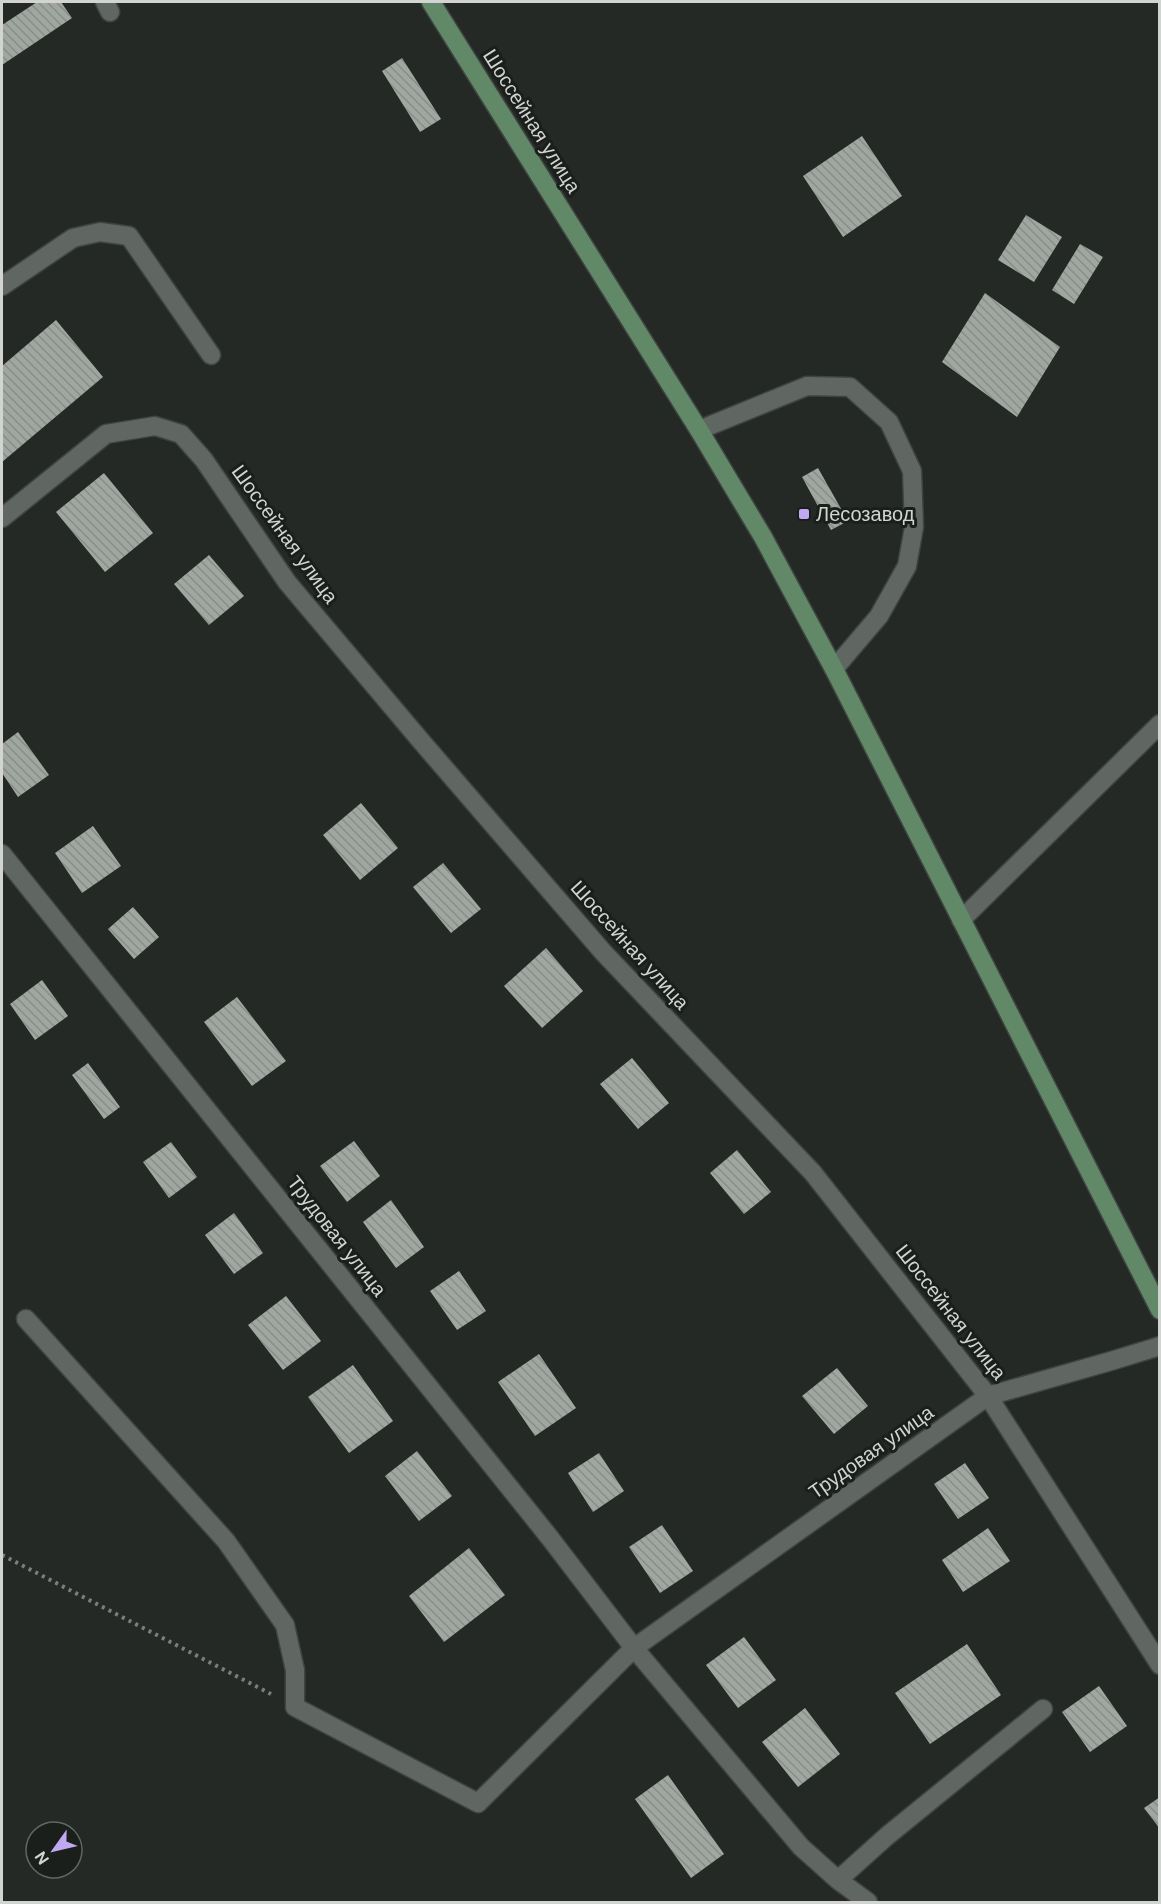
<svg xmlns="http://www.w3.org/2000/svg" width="1161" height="1904" font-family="'DM Sans',sans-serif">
<defs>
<pattern id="building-back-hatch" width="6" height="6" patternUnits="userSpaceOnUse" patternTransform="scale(1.5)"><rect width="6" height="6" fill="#a0a7a1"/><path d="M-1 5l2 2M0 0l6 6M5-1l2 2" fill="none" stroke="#888d88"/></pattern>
</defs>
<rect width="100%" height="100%" fill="#242925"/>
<!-- building -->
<path fill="url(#building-back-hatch)" d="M 37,2 L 61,2 L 72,18 L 2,65 L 2,25 Z
M 402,58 L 441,119 L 420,132 L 382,71 Z
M 862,136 L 902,196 L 843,237 L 803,176 Z
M 1026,215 L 1062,237 L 1034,282 L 998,260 Z
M 1080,244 L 1103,257 L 1074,304 L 1052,290 Z
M 985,293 L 1060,347 L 1017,417 L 942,362 Z
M 56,320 L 103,377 L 2,462 L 2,366 Z
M 818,468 L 848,521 L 831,530 L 802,477 Z
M 104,473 L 153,533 L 105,572 L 56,512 Z
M 209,555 L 244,596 L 209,625 L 174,584 Z
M 18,732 L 49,775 L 18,797 L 2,773 L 2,744 Z
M 361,803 L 398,848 L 360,880 L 323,835 Z
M 93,826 L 121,866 L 82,893 L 55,853 Z
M 443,863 L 481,909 L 451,933 L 413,887 Z
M 133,907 L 159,937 L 134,959 L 108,929 Z
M 546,948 L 583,991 L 542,1028 L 504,986 Z
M 42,980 L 68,1016 L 35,1040 L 10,1004 Z
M 237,997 L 286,1061 L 252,1086 L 204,1022 Z
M 632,1058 L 669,1103 L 638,1129 L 600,1084 Z
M 88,1063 L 120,1107 L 104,1119 L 72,1075 Z
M 354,1141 L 380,1176 L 347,1202 L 320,1166 Z
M 171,1142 L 197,1177 L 169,1198 L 143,1162 Z
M 737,1150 L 771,1192 L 744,1214 L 710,1173 Z
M 391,1200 L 424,1247 L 396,1268 L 363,1222 Z
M 234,1213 L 263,1253 L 234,1274 L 205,1235 Z
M 459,1271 L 486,1311 L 457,1330 L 430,1291 Z
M 286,1296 L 321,1341 L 283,1370 L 248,1325 Z
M 539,1354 L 576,1408 L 535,1436 L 498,1382 Z
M 353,1365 L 393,1421 L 349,1453 L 308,1397 Z
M 837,1368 L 868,1406 L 834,1434 L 802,1396 Z
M 417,1451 L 452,1496 L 419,1521 L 385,1476 Z
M 599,1453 L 624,1491 L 593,1512 L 568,1473 Z
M 965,1463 L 989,1498 L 958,1519 L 934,1484 Z
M 662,1525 L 693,1571 L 660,1593 L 629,1547 Z
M 988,1528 L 1010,1561 L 963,1592 L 942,1560 Z
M 469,1548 L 505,1595 L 444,1642 L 409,1596 Z
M 744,1637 L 776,1680 L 738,1708 L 706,1665 Z
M 967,1644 L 1001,1695 L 930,1744 L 895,1693 Z
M 1099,1686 L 1127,1726 L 1090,1752 L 1062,1712 Z
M 805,1708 L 840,1754 L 798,1787 L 762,1742 Z
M 668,1775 L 724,1854 L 691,1878 L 635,1799 Z
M 1160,1797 L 1160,1829 L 1144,1808 Z"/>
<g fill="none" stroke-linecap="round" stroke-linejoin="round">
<!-- lane casing -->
<g stroke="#404441" stroke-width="21">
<path id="lane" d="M 105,2 L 110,12
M 2,286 L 73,238 L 100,232 L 129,236 L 211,355
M 699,430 L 807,386 L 850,387 L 889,422 L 912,471 L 914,527 L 907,566 L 879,616 L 834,669
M 961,920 L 1160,724
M 26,1319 L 226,1541 L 285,1625 L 295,1670 L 295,1707 L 478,1803 L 634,1648"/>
</g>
<!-- street casing -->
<g stroke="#404441" stroke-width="21">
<path id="street" d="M 2,518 L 106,434 L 155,426 L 181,434 L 204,460 L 287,582 L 421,741 L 603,952 L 813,1173 L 988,1396 L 1160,1665
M 2,854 L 550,1538 L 634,1648 L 801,1847 L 838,1880 L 868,1902
M 634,1648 L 988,1396 L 1111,1361 L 1160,1346
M 838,1880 L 887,1836 L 1043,1709"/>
</g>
<!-- primary casing -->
<g stroke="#404441" stroke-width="21">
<path id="primary" d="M 431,2 L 699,430 L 763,537 L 834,669 L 1160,1310"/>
</g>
<!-- path -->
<path stroke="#7b7f7c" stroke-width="4" stroke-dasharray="3 4.5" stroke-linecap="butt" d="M 2,1555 L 271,1694"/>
<!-- lane -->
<use href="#lane" stroke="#606661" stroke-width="18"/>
<!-- street -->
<use href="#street" stroke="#606661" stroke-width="18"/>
<!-- primary -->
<use href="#primary" stroke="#618968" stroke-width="18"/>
</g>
<!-- markers -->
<rect fill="#c0a8f3" stroke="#1a1f1b" stroke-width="2" x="798" y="508" width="12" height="12" rx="3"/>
<g text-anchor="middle" stroke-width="6" stroke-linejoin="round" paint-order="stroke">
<!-- street labels -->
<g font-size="20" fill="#d1d4d1" stroke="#1a1f1b">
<text transform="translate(532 121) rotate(58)" y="7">Шоссейная улица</text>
<text transform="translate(285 534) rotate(54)" y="7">Шоссейная улица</text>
<text transform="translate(630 945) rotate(48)" y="7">Шоссейная улица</text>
<text transform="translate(337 1236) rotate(52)" y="7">Трудовая улица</text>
<text transform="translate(951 1312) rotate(52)" y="7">Шоссейная улица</text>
<text transform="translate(871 1452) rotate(-35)" y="7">Трудовая улица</text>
</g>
<!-- poi labels -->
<g font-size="20" fill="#d1d4d1" stroke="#1a1f1b" text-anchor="start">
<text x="816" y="521">Лесозавод</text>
</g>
</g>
<!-- border -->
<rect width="1161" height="1904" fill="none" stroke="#d1d4d1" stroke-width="6"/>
<!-- north arrow -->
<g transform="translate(54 1850) rotate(236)"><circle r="28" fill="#1a1f1b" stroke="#636764" stroke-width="1.5"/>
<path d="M0-4.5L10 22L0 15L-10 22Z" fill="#c0a8f3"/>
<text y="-9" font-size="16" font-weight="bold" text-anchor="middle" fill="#d1d4d1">N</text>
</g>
</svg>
